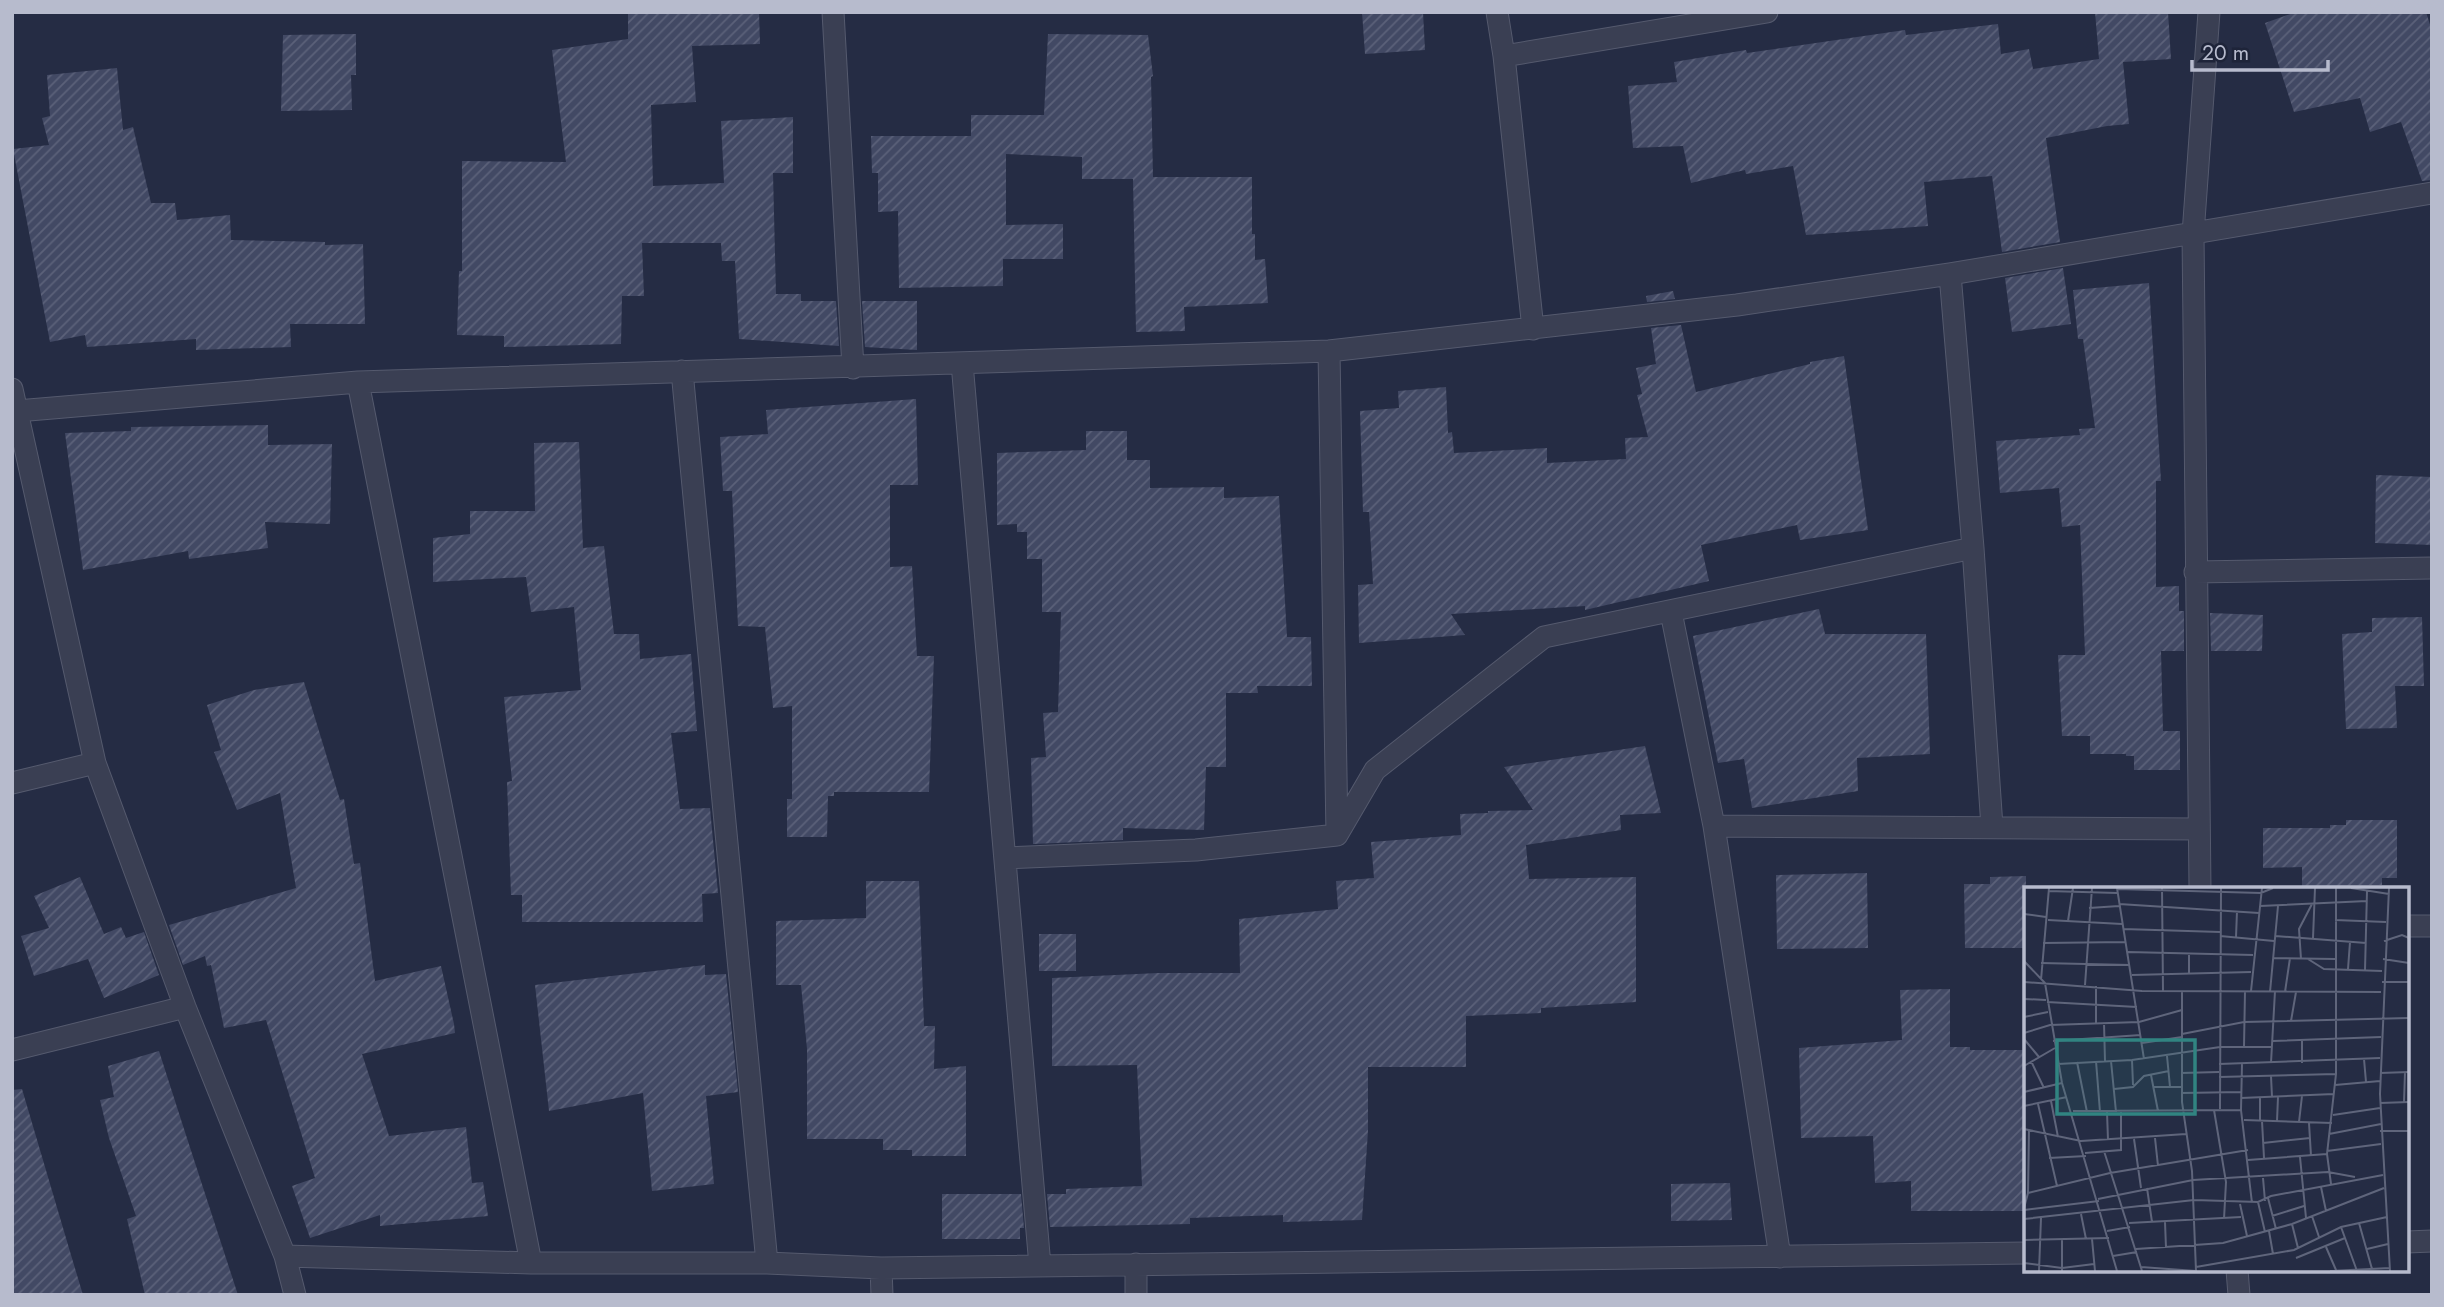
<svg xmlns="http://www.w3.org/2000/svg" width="2444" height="1307" font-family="Jost,sans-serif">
<defs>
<pattern id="building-hatch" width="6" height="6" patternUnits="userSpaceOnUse" patternTransform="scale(1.75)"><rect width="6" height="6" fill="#424964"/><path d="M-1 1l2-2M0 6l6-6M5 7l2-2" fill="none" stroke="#5b6179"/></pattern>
</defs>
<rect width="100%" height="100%" fill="#252c44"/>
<!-- building -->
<path fill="url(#building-hatch)" d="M 628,12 L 759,12 L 760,44 L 692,46 L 696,102 L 651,105 L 653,186 L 724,183 L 721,121 L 793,117 L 793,173 L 773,173 L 776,294 L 801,294 L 801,301 L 836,301 L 839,346 L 739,339 L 735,261 L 722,261 L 721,243 L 642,243 L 644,296 L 622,296 L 621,344 L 504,347 L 504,336 L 457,335 L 459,271 L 462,271 L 462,161 L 566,162 L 552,50 L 628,39 Z
M 1362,12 L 1423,12 L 1425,50 L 1365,54 Z
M 2095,12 L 2168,12 L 2171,59 L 2123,62 L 2129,124 L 2107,126 L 2046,138 L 2060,242 L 2002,252 L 1992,176 L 1924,182 L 1928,226 L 1806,235 L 1793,166 L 1746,174 L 1745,170 L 1691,183 L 1683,146 L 1633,148 L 1628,86 L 1677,82 L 1674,62 L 1746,50 L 1747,53 L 1905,30 L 1906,35 L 1998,24 L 2001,54 L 2029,49 L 2033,69 L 2099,59 Z
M 2296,12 L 2426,12 L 2432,31 L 2432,180 L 2422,181 L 2401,122 L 2370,132 L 2360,98 L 2294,112 L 2265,23 Z
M 356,34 L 356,75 L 351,75 L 352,110 L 281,111 L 283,35 Z
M 1048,34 L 1148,35 L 1153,76 L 1151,77 L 1153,177 L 1252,177 L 1252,234 L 1255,234 L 1255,260 L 1265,259 L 1268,303 L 1184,307 L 1185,331 L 1136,332 L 1133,179 L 1082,179 L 1082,157 L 1006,154 L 1006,225 L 1063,224 L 1063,259 L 1003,259 L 1003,286 L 899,288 L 898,211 L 878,212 L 878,173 L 872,173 L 871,136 L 971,136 L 971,115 L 1044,115 Z
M 117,68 L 123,130 L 133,127 L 151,203 L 175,203 L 177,220 L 230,215 L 231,240 L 325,242 L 325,245 L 363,244 L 365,324 L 290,324 L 291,347 L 196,350 L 196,339 L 87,347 L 85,335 L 50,342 L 13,149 L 49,145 L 42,118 L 50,116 L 47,75 Z
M 2063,268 L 2071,324 L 2012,332 L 2005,278 Z
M 2149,283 L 2161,481 L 2156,481 L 2156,587 L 2179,586 L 2179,611 L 2184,611 L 2184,651 L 2161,651 L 2163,731 L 2180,731 L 2180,770 L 2134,770 L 2134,756 L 2126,756 L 2126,754 L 2090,754 L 2090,736 L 2062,736 L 2058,655 L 2085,655 L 2080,525 L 2062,527 L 2059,488 L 2000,493 L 1996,441 L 2080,435 L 2079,429 L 2095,428 L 2083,339 L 2078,339 L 2073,290 Z
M 1673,291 L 1675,299 L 1647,302 L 1646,296 Z
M 862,301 L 917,301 L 917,350 L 865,347 Z
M 1681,325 L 1696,392 L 1810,364 L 1810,362 L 1844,356 L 1868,530 L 1800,540 L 1797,525 L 1701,545 L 1709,581 L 1585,610 L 1585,606 L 1451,614 L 1465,635 L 1359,643 L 1358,585 L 1373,584 L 1369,512 L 1363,512 L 1360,411 L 1399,408 L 1398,391 L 1446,387 L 1448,433 L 1452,432 L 1454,453 L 1547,448 L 1547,463 L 1626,459 L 1625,438 L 1648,437 L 1637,395 L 1642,394 L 1636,368 L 1656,364 L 1651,328 Z
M 916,399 L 918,485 L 890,485 L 890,567 L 912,566 L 917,656 L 934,656 L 929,792 L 834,792 L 834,796 L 828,796 L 827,837 L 787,837 L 787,799 L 792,799 L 792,706 L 773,708 L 765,627 L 738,626 L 732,491 L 723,491 L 720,437 L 768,434 L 766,410 Z
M 268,425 L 268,445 L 332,444 L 330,524 L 265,522 L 268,548 L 189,559 L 188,551 L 83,570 L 65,433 L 131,431 L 131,427 Z
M 1086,431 L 1127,431 L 1127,460 L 1150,460 L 1150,488 L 1224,487 L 1224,498 L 1279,496 L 1287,637 L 1311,637 L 1312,686 L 1257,686 L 1258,693 L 1226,693 L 1226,767 L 1206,767 L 1204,830 L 1123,828 L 1123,840 L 1033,844 L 1031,758 L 1046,757 L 1043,713 L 1058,712 L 1061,612 L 1042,612 L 1042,559 L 1027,559 L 1027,532 L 1017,532 L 1017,524 L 997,525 L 997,453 L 1086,450 Z
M 579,442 L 583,548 L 604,546 L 614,634 L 639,634 L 640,659 L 691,654 L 697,731 L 671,733 L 680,809 L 710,808 L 718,893 L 702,894 L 703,922 L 522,922 L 522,895 L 511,895 L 507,782 L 512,781 L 504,697 L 581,690 L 574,607 L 531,612 L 526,577 L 433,582 L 433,538 L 470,534 L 470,511 L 535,511 L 534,443 Z
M 2376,475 L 2432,477 L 2432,545 L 2375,543 Z
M 1819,609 L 1825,634 L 1926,634 L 1930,754 L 1857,758 L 1858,791 L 1752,808 L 1744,759 L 1718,763 L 1693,636 Z
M 2210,613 L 2263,615 L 2262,651 L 2211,651 Z
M 2422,617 L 2424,686 L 2395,686 L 2397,728 L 2346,729 L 2342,634 L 2372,632 L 2372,618 Z
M 304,682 L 340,800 L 344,799 L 354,864 L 360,863 L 375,981 L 441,966 L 454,1024 L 455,1033 L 362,1054 L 389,1136 L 466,1127 L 472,1183 L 483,1182 L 488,1216 L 380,1226 L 380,1215 L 310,1238 L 292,1186 L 315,1178 L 266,1020 L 224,1028 L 211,965 L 207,966 L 205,956 L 183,965 L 169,925 L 296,888 L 280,793 L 237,810 L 214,752 L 221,750 L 207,705 L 254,690 Z
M 1645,746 L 1661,813 L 1620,815 L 1621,830 L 1526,845 L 1529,879 L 1636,877 L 1636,1002 L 1541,1008 L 1541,1013 L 1466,1016 L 1466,1067 L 1368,1067 L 1368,1131 L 1362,1220 L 1283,1222 L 1283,1215 L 1190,1218 L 1190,1224 L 1050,1227 L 1047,1194 L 1066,1194 L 1066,1189 L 1142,1186 L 1137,1065 L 1052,1066 L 1052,978 L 1158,973 L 1240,973 L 1239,919 L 1338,909 L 1336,881 L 1374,878 L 1371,842 L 1461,835 L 1460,814 L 1488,813 L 1488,811 L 1533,810 L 1504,767 Z
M 2346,820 L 2397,820 L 2397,878 L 2382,878 L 2382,885 L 2302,887 L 2302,867 L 2263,868 L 2263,828 L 2330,828 L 2330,825 L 2346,825 Z
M 1867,873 L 1868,948 L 1777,949 L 1776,875 Z
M 2026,876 L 2026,948 L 1965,948 L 1964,884 L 1990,884 L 1990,877 Z
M 80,877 L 104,934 L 121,927 L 126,938 L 144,932 L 159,975 L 104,998 L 88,959 L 34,976 L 21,936 L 49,928 L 34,896 Z
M 866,881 L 919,881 L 924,1026 L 935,1026 L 934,1069 L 966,1066 L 966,1156 L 912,1156 L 912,1150 L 883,1150 L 883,1139 L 807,1139 L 807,1049 L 801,985 L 776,985 L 776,921 L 866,918 Z
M 1039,934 L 1076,934 L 1076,971 L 1039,971 Z
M 705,965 L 705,975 L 726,974 L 738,1092 L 706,1096 L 714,1184 L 652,1191 L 643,1093 L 549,1111 L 535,985 Z
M 1950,989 L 1950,1047 L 1970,1047 L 1970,1050 L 2026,1050 L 2026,1211 L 1911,1211 L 1911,1181 L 1875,1183 L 1873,1136 L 1801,1138 L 1799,1048 L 1902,1040 L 1900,990 Z
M 159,1051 L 184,1129 L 238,1295 L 145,1295 L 127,1219 L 136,1216 L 109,1138 L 100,1100 L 114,1097 L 108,1066 Z
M 22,1089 L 71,1255 L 83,1295 L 12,1295 L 12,1090 Z
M 1730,1183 L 1732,1220 L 1671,1221 L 1671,1184 Z
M 942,1194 L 1021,1194 L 1024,1228 L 1020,1228 L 1020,1239 L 942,1239 Z"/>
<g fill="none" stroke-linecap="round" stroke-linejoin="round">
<!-- street casing -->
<g stroke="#555a6e" stroke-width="23">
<path id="street" d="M 833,12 L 853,368
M 1497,12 L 1504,56 L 1533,329
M 1504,56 L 1767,12
M 1950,274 L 1973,548 L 1992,827
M 1329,351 L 1337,835
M 962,363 L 1040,1266
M 682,371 L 767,1263
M 358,382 L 531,1263
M 12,389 L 95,763 L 185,1007 L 285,1256 L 295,1295
M 17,411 L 358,382 L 1329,351 L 1737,305 L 1950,274 L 2432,193
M 2195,572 L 2432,568
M 1671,612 L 1714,826 L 1780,1257
M 12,783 L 95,763
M 1714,826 L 2199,829
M 1006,858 L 1196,850 L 1337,835 L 1375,770 L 1544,637 L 1973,548
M 2200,889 L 2193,234 L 2209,12
M 2407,926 L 2432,926
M 12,1050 L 185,1007
M 2407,1242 L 2432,1241
M 285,1256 L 531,1263 L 767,1263 L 881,1268 L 2026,1253
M 881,1268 L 882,1295
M 2237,1270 L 2239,1295
M 1136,1295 L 1136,1264"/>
</g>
<!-- street -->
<use href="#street" stroke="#3a3f53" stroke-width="21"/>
</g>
<!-- overview -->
<g transform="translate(2024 887)">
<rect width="385" height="385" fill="#252c44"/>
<path fill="none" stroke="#5f657b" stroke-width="2" d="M 93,1 L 120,172M 138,1 L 139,104M 327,1 L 365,7M 365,1 L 356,207 L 366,384M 93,2 L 237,6 L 249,1M 24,4 L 93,6M 95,17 L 235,26M 236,19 L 343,14M 65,21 L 95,19M 0,27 L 22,30M 24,33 L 98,37M 311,33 L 362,35M 44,34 L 49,1M 99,42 L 196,45M 196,49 L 250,54M 251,49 L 342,56M 212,50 L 213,24M 289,51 L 291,1M 360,54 L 378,48 L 385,51M 19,56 L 102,55M 104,65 L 229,68M 249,71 L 311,72M 277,72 L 275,42 L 288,17M 284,72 L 300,82 L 358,84M 359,72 L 385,76M 0,74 L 21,96 L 38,196 L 93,384M 17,76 L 106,78M 324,82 L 326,55M 341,83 L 343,4M 108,88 L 227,85M 165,88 L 165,66M 17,93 L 25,1M 0,95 L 118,104 L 357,105M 358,95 L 385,95M 61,98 L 68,1M 158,104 L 158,215 L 168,284 L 172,384M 227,104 L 238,1M 246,105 L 254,19M 261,105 L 266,71M 0,112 L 22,113M 23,115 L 113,120M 0,130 L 24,125M 267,134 L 272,105M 72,136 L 72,99M 80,136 L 81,174M 0,146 L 26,138 L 115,135 L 158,123M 158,147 L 220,135 L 385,131M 0,152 L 15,170M 29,154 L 117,148M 249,154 L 357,150M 118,156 L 158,150M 220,160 L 221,104M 143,169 L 146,200M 340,172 L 342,195M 108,173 L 109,198M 7,174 L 20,201M 72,174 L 76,225M 87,174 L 92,225M 53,175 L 63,225M 247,176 L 251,104M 278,176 L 278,153M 34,177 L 108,173 L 196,160 L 248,160M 195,177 L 356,171M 218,177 L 217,223 L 228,316M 0,179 L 31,161M 157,186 L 195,185M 356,186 L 385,185M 127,188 L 134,224M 247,189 L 248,210M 195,190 L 312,187M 311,198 L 356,194M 130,200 L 157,200M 90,202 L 109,200 L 120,189 L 145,184M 0,205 L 38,196M 157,206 L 217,205M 217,211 L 310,207M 27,214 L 34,250M 380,215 L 381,185M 356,216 L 385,215M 14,217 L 33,299M 0,219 L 43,210M 196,222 L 197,1M 190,223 L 202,295 L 200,332M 49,224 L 217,223M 83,225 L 84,253M 309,228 L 356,221M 220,233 L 308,236M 236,234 L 236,211M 238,234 L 240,271M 253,234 L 254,210M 275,235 L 278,209M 285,236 L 287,269M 0,242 L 57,254 L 162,247M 356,244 L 385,244M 305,247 L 357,237M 131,251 L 134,279M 110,252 L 117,301M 239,256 L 286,251M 80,264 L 118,384M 303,264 L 357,257M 61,266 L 97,263 L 97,225M 276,270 L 282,331M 25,271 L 62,269M 224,273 L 303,267M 239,291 L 241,314M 307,297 L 303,267 L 312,187 L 312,1M 297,300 L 302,324M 123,301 L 128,335M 4,306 L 86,286 L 224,263M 244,311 L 252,342M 74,312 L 169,293 L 304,285 L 331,290M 234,315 L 241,345M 216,317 L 223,349M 0,321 L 4,306 L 5,243M 0,323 L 75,314M 57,327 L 62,352M 248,329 L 280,319M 288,329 L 295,350M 0,332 L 170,313 L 234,315 L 247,309 L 359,288M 141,335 L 142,361M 105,336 L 217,330M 335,336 L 348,382M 268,337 L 274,361M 317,340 L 333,384M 83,344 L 106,340M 245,344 L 249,367M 68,352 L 71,384M 0,353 L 85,351M 302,360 L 312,383M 112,362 L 199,356 L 268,337 L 360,301M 343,362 L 364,357M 89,369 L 113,365M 272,371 L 321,351M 0,376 L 38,381 L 70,377M 117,380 L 172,384M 172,380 L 270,363 L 317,340 L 363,330M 15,384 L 17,331M 38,384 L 38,353M 306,384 L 366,381"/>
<path fill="#318481" fill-opacity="0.15" stroke="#318481" stroke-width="3.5" d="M 33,153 L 171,153 L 171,227 L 33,227 Z"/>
<rect width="385" height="385" fill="none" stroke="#b7bbcd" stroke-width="3.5"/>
</g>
<!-- border -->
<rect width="2444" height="1307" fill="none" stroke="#b7bbcd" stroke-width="28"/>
<!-- scale -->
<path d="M2192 60v10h136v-10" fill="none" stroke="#b7bbcd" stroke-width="3.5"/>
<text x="2202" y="60" font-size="21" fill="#b7bbcd" stroke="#1e2439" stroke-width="5" paint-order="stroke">20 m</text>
</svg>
